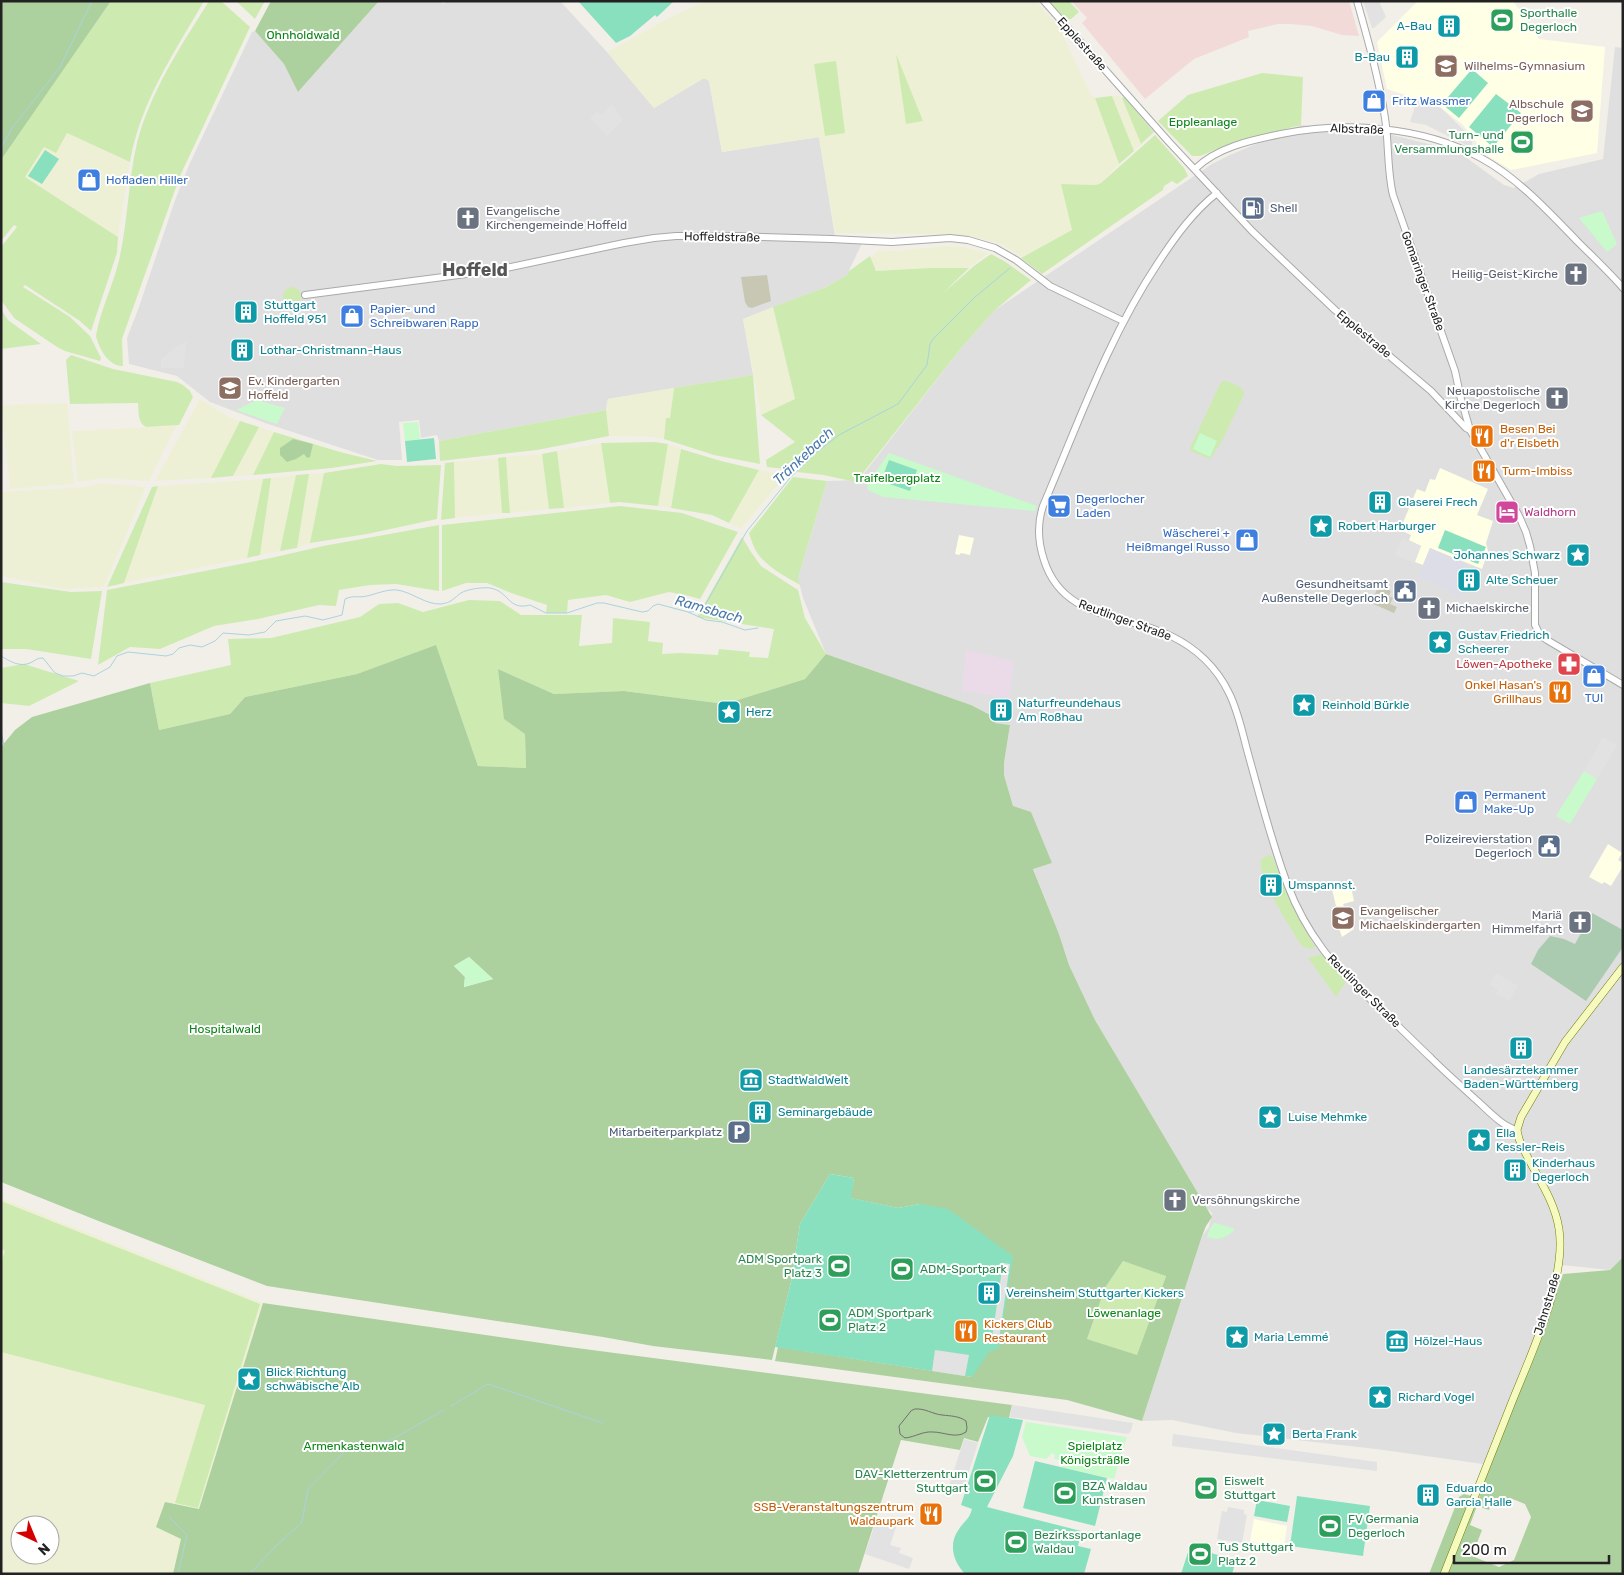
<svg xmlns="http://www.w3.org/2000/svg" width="1624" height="1575" font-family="Rubik,sans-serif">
<rect width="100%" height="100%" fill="#f2efe9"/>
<!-- residential -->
<path fill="#e0dfdf" d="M 379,1 L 439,1 L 444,4 L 446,1 L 560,1 L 607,52 L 654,108 L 704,78 L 709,81 L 722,152 L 819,137 L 835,237 L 863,241 L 847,275 L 826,287 L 743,319 L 753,375 L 608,399 L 606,410 L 439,441 L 437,435 L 421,438 L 419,420 L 399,422 L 402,460 L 378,460 L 265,423 L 210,402 L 177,376 L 129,364 L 127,338 L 139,307 L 174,203 L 189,165 L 252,32 L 255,31 L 284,64 L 299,91 Z
M 1615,47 L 1623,48 L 1623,1257 L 1610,1270 L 1562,1265 L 1543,1324 L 1483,1464 L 1376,1449 L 1236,1433 L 1172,1420 L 1142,1421 L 1202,1236 L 1209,1227 L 1212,1213 L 1203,1205 L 1095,1020 L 1069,965 L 1059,934 L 1033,868 L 1052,863 L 1013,806 L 1004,775 L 1004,763 L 1010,725 L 994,723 L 971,705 L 826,654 L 803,598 L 798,578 L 827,481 L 859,480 L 962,347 L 995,310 L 1212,164 L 1230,155 L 1301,125 L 1384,133 L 1457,151 L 1504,185 L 1514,188 L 1539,174 L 1603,159 Z"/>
<!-- commercial -->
<path fill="#f2dad9" d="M 1071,1 L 1349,1 L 1359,36 L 1342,35 L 1312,26 L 1290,24 L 1278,24 L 1248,31 L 1249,37 L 1194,59 L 1145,99 L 1082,23 L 1087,18 Z"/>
<!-- industrial -->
<path fill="#ebdbe8" d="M 966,650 L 1014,661 L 1009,698 L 962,691 Z"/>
<!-- education -->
<path fill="#ffffe5" d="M 1418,1 L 1513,1 L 1539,39 L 1605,47 L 1597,153 L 1511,170 L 1486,155 L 1463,125 L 1439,106 L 1387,89 L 1377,42 Z
M 1440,468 L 1488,489 L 1477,515 L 1493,521 L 1486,543 L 1488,551 L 1482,569 L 1430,548 L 1423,565 L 1415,562 L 1421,546 L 1409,540 L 1411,535 L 1400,530 L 1417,489 L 1425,492 L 1430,479 L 1435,480 Z
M 959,535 L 974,538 L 970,555 L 961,553 L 959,555 L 955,554 Z
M 1608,844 L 1622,853 L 1618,860 L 1623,863 L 1623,866 L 1611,886 L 1604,882 L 1602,884 L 1589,877 Z
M 1350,882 L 1354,901 L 1343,904 L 1354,929 L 1342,937 L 1332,908 L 1336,906 L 1331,885 Z
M 1254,1519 L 1287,1526 L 1284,1546 L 1250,1542 Z"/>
<!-- construction -->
<path fill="#c7c7b4" d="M 767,275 L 771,301 L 752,308 L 748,307 L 745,302 L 741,277 Z
M 1379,585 L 1391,591 L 1389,596 L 1393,598 L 1390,604 L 1397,607 L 1394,613 L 1371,603 Z"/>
<!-- farmland -->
<path fill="#eef0d5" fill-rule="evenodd" d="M 705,1 L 1036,1 L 1060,29 L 1091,95 L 1095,98 L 1119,164 L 1101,183 L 1096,185 L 1062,184 L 1072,230 L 1022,257 L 1001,244 L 970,236 L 952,234 L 835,233 L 819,137 L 722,152 L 709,81 L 704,78 L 654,108 L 607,52 L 667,19 Z
M 1121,95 L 1141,144 L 1134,151 L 1112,96 Z
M 67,133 L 130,162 L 118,237 L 25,177 L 44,147 Z
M 948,246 L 964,247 L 988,253 L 969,268 L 930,268 L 875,271 L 871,258 L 877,251 L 881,250 L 892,251 Z
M 773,307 L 795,399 L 761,415 L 743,319 Z
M 674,388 L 670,418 L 666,418 L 664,439 L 653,437 L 609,436 L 606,410 L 608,399 Z
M 200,399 L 229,417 L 240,421 L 211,478 L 155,481 Z
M 67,403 L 74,484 L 10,489 L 1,405 Z
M 176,426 L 149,481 L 104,478 L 78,482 L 72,431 Z
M 259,427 L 274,432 L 253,475 L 233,476 Z
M 601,443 L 610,503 L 564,508 L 557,451 Z
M 668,444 L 681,449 L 671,508 L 658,506 Z
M 542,454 L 549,509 L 510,513 L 506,457 Z
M 498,458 L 502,513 L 455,518 L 454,462 Z
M 759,470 L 786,475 L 741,529 L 729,523 Z
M 324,473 L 310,543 L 297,548 L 309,474 Z
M 296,475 L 280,551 L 260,555 L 271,478 Z
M 263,479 L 247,558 L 124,583 L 158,486 Z
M 100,483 L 146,487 L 104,587 L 63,589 L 1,576 L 1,492 L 85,487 Z
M 1,1198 L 263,1303 L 199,1509 L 165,1502 L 156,1526 L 181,1539 L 173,1574 L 6,1574 L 1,1573 ZM 20,1525 L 50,1525 L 50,1555 L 20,1555 Z"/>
<!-- grass -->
<path fill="#cdebb0" d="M 111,1 L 204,1 C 174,53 140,103 130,162 L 67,133 L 56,153 L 44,147 L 25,177 L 118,237 L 117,253 L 91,331 L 80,321 L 25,285 L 23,287 L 70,317 L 90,336 L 101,358 L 100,361 L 65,351 L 57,347 L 14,318 L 1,300 L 1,247 L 17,227 L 14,225 L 1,241 L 1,160 Z
M 209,1 L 221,1 L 250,27 L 180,176 L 122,339 L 123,366 C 109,367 99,349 96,336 C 100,310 113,286 119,260 C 128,222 128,181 137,143 C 150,92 181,46 209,1 Z
M 236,1 L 265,1 L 255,19 Z
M 1048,1 L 1069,1 L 1079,12 L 1071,19 L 1066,20 Z
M 896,54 L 923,121 L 906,124 Z
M 836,61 L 845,133 L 825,136 L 814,64 Z
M 1262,73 L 1303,77 L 1301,125 L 1232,143 L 1200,156 L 1192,156 L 1158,121 L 1188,95 Z
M 1112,96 L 1134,151 L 1119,164 L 1095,98 Z
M 1124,97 L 1154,132 L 1141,144 L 1122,98 Z
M 1155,135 L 1184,168 L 1188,176 L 1177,184 L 1172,181 L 1164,186 L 1163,190 L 1042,274 L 1021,258 L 1072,230 L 1061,184 L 1096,185 L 1101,183 Z
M 991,254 L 1004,261 L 1031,280 L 995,310 L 962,347 L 856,482 L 823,475 L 797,472 L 812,456 L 795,470 L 767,467 L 766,460 L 795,442 L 761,415 L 795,399 L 773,307 L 826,287 L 847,275 L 849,271 L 870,256 L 876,271 L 930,268 L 969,268 L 942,294 L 974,266 Z
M283 296a9 9 0 1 1 18 0a9 9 0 1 1-18 0Z
M 1,309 L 8,320 L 41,344 L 1,349 Z
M 71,355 L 113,369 L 177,382 L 183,385 L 190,391 L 193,397 L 179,425 L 146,427 C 137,422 139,412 138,403 L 70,404 L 66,360 Z
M 753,375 L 760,464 L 714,455 L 664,439 L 666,418 L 670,418 L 674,388 Z
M 1223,381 C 1230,381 1240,386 1244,391 L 1244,395 L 1221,443 L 1210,459 L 1191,451 L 1190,448 L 1220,384 Z
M 606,410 L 609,436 L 537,450 L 440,461 L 439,441 Z
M 240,421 L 259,427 L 233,476 L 211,478 Z
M 274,432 L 340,452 L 377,461 L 332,468 L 253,475 Z
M 655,442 L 668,444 L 658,506 L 619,502 L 610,503 L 601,443 Z
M 681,449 L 721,461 L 759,470 L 729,523 L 712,515 L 671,508 Z
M 557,451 L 564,508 L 549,509 L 542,454 Z
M 506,457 L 510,513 L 502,513 L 498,458 Z
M 454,462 L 455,518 L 441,520 L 445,463 Z
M 381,464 L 397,466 L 441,465 L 437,519 L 367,534 L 310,543 L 324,473 Z
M 309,474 L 297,548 L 280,551 L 296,475 Z
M 793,477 L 827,481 L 798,578 L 800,585 C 784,576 766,567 756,551 C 753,546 751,539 749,533 Z
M 271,478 L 260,555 L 247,558 L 263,479 Z
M 158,486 L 124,583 L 107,587 L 152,487 Z
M 620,506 L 682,513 L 738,532 L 700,599 L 689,596 L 669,592 L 630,602 L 606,595 L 568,600 L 567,613 L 546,613 L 547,605 L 511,593 L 487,583 L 466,583 L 442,591 L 442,525 Z
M 439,525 L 439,591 L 396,584 L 370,585 L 339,590 L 336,606 L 319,605 L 258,619 L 214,626 L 160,649 L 130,647 L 98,665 L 107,590 L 271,558 L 323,546 Z
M 742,537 L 751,552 L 761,566 L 798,590 L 805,618 L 826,654 L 805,679 L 725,704 L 624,691 L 554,694 L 498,669 L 525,734 L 526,768 L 478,766 L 436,646 L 357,674 L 245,697 L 230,714 L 159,730 L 150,683 L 231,665 L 228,639 L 271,638 L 360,617 L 379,604 L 398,603 L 423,612 L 469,600 L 500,601 L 521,615 L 582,615 L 579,646 L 612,643 L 613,618 L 650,622 L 648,641 L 663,643 L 662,654 L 681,653 L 718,655 L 719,649 L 750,652 L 749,657 L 768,658 L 774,629 L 697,617 Z
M 1,582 L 71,592 L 102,591 L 91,659 L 26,649 L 1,649 Z
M 24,664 L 79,681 L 29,706 L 1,703 L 1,668 Z
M 1269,855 L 1273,857 C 1285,890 1296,917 1315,946 L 1313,949 L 1305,948 L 1301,945 C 1291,928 1256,877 1261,859 Z
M 1321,954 L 1347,980 L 1336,997 L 1308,958 Z
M 1,1201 L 260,1304 L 198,1508 L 175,1503 L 205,1405 L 1,1352 L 1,1262 L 5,1251 L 1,1249 Z
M 1123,1261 L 1166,1275 L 1138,1356 L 1087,1339 L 1105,1288 Z"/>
<!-- forest -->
<path fill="#add19e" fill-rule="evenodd" d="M 1,1 L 111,1 L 1,160 Z
M 271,1 L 379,1 L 298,92 L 284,64 L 255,31 Z
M 293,439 L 313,444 L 310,457 L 307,458 L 304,454 L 296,459 L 287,462 L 280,455 L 280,448 Z
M 436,645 L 478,766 L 526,768 L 525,734 L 504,719 L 498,669 L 554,694 L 624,691 L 725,704 L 805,679 L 826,654 L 971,705 L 990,715 L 995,723 L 1010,725 L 1004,763 L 1004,775 L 1013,806 L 1031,812 L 1052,863 L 1033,869 L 1059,934 L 1069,965 L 1095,1020 L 1212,1217 L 1206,1226 L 1202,1236 L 1142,1421 L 1067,1400 L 775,1361 L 778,1347 L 972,1377 L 920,1204 L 898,1208 L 850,1198 L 854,1178 L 830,1174 L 800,1224 L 791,1282 L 772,1360 L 653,1346 L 603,1337 L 267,1286 L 96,1220 L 1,1182 L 1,747 L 15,730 L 32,717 L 150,683 L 159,730 L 230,714 L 245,697 L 357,674 ZM 469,957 L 493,979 L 464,987 L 465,977 L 454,966 ZM 1123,1261 L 1166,1276 L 1137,1355 L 1087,1339 L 1105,1288 Z
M 1623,1257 L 1623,1574 L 1429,1574 L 1459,1497 L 1464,1494 L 1479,1498 C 1501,1422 1537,1349 1563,1274 L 1610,1270 ZM 1510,1498 L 1525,1504 L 1531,1517 L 1514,1560 L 1499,1567 L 1472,1556 L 1482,1530 L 1470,1525 L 1477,1506 L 1489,1510 L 1490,1507 Z
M 263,1303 L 569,1347 L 1012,1405 L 1009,1418 L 988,1417 L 978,1442 L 964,1438 L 960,1450 L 901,1440 L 858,1574 L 173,1574 L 181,1539 L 156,1527 L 165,1502 L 199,1509 Z"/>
<!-- cemetery -->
<path fill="#aacbaf" d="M 1592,913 L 1623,930 L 1623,947 L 1586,1001 L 1531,964 L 1538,950 L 1550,936 L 1564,939 L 1575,944 Z"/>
<!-- park -->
<path fill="#c8facc" d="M 1602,211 L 1617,244 L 1607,252 L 1579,218 Z
M 257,400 L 285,408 L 277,424 L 236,410 Z
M 418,422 L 420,439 L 405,441 L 403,423 Z
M 1200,433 L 1217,441 L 1210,457 L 1193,449 Z
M 889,453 L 1037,506 L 1035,511 L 883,497 L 868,490 L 867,484 Z
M 1584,771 L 1597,779 L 1570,824 L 1556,816 Z
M 469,957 L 493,979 L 464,987 L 465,976 L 454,966 Z
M 1214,1223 L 1216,1223 L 1235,1229 C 1227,1238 1219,1241 1207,1237 L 1210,1228 Z
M 1026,1422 L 1127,1437 L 1114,1479 L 1061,1467 L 1060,1460 L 1054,1459 L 1055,1455 L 1052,1453 L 1046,1459 L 1030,1456 L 1022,1437 Z"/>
<!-- pitch -->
<path fill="#88e0be" d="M 578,1 L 674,1 L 657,17 L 655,15 L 630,36 L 616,43 Z
M 1472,69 L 1488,83 L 1459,118 L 1442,104 Z
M 1496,94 L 1521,113 L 1493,147 L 1469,127 Z
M 45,150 L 59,159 L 42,184 L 28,176 Z
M 434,438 L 436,459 L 407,462 L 405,441 Z
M 889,460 L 917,470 L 910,491 L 881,481 Z
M 1445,530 L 1486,547 L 1478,564 L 1438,548 Z
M 830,1174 L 854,1178 L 851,1198 L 898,1208 L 920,1204 L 948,1209 L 1013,1256 L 999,1348 L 989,1352 L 972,1377 L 775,1347 L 791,1282 L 800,1224 Z
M 990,1415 L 1023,1420 L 1013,1456 L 987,1507 L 1081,1531 L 1078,1546 L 1091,1549 L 1084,1574 L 965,1574 C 953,1561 948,1544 959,1529 C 965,1520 969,1520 972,1509 L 961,1505 Z
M 1035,1461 L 1107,1478 L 1095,1526 L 1023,1508 Z
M 1297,1496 L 1370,1506 L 1363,1556 L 1290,1546 Z
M 1257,1500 L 1290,1506 L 1287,1522 L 1254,1516 Z
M 1190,1546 L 1236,1561 L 1232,1574 L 1181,1574 Z"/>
<!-- parking -->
<path fill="#e2e2e2" d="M 1363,1 L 1379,1 L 1386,17 L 1374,28 L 1372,28 Z
M 1417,100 L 1439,106 L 1472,138 L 1472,148 L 1426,125 L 1410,122 Z
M 612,104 L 623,120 L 607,136 L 590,118 L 597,111 L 601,115 Z
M 186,342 L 184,368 L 161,368 L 161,359 L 178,346 Z
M 1402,538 L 1421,546 L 1414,563 L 1395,555 Z
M 1603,737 L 1617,745 L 1597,779 L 1584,771 Z
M 1496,973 L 1518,986 L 1509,1001 L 1496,994 L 1498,990 L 1490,985 Z
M 1003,1263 L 1010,1264 L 999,1339 L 992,1338 Z
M 935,1350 L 969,1355 L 965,1376 L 932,1371 Z
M 1012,1405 L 1133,1423 L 1131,1431 L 1128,1434 L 1010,1417 Z
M 1173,1434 L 1377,1462 L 1377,1471 L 1172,1446 Z
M 964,1439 L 978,1443 L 963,1490 L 949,1486 Z
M 1228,1507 L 1244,1510 L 1244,1514 L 1247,1515 L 1242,1543 L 1217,1539 L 1222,1511 L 1227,1512 Z
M 877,1518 L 897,1524 L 890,1545 L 901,1548 L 899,1553 L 913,1558 L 909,1569 L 865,1554 Z"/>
<!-- plaza -->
<path fill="#dddde8" d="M 1430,548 L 1467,565 L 1458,578 L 1466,584 L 1458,597 L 1438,584 L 1418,577 Z"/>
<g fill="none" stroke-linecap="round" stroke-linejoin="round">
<!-- stream -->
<path stroke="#aad3df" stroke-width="1" d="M 1,148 L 12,128 L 60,67 L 92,1
M 689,612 L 698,611 L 704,607 L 747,531 L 790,478 L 817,452 L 839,435 L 898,404 L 927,365 L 930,344 L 933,339 L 974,298 L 1010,268
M 1,656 C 11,662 21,668 32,662 C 37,659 38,658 43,658 L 55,673 L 63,676 L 73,676 L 82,673 L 94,676 L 110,667 L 117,656 L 128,652 L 166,656 L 173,654 L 179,648 L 190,645 L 202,647 L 215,641 L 223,633 L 249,635 L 265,632 L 276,621 L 305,616 L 323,620 L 342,615 L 345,599 C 353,595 359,598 367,596 C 376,594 387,589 397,590 C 412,592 426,605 441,604 C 451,603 454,598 461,593 C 467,589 484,587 490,588 C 509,591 508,611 530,605 L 546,613 L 567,613 L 597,603 L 604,603 L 642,612 L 648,611 L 653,606 L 658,604 L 688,612 L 706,620 L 722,622 L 745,630 L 758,628
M 1,730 L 4,746
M 451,1406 L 488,1384 L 603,1423
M 169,1517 L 187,1535 L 178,1574
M 250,1574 L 274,1548 L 302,1522 L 308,1489 L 347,1449 L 391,1440 L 444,1410"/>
<!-- tertiary casing -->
<g stroke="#a9a9a9" stroke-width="8">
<path id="tertiary" d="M 1044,1 L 1169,142 L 1252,231 L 1335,310 L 1431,391 L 1466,428 L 1470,430 L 1519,516 L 1526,532 L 1530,546 L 1535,573 L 1535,625 L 1540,635 L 1547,640 L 1623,685
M 1357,1 C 1368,40 1379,79 1385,118 C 1389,144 1387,170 1393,195 L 1455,371 L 1461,399 L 1470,430
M 1195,169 C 1217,147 1252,140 1281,134 C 1346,121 1422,126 1481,158 C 1518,178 1549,212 1578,242 C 1593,257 1609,272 1623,288
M 1217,193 C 1193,212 1175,237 1158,263 C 1108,338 1078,424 1043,506 C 1037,524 1038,542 1044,560 C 1063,620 1123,613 1171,636 C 1196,648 1217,668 1229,693 C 1239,713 1243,736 1249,757 C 1261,800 1272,844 1288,886 C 1296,907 1308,929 1322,948 C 1334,965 1350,979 1365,994 C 1387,1015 1409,1037 1431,1058 C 1445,1072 1460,1085 1474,1098 C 1487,1109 1501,1126 1517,1130
M 305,295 L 497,270 L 624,243 L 654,238 L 676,236 L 732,236 L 831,239 L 892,242 L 950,238 L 968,240 L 995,248 L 1016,260 L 1050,286 L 1123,321"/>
</g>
<!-- secondary casing -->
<g stroke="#707d05" stroke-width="8">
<path id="secondary" d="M 1444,1574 C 1466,1518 1488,1463 1510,1407 C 1529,1358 1567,1281 1559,1229 C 1554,1196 1531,1169 1519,1139 L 1517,1130 L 1521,1117 L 1565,1042 L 1623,967"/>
</g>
<!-- tertiary -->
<use href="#tertiary" stroke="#fff" stroke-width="6"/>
<!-- secondary -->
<use href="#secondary" stroke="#f7fabf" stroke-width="7"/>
<!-- tram -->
<path stroke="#707070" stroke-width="1" d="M 915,1409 C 925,1408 932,1414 942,1415 C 951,1416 959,1416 966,1421 L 967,1428 L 966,1432 C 956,1439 944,1432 933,1432 C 923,1431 915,1437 905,1438 L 900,1434 L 899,1426 L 911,1411 Z"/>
</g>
<!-- icons -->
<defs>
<g id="stadium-square" transform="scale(1.25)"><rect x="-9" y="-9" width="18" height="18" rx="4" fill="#2e9e5b" stroke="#fff"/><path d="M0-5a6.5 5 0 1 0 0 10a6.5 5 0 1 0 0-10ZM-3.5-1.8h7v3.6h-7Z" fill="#fff"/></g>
<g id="building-square" transform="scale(1.25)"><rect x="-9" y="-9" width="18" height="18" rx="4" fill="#0f9aa8" stroke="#fff"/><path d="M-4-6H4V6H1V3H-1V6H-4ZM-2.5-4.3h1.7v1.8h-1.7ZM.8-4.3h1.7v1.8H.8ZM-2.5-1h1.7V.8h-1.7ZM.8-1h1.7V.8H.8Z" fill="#fff"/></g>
<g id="school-square" transform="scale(1.25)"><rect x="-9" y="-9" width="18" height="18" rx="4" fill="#8d6e63" stroke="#fff"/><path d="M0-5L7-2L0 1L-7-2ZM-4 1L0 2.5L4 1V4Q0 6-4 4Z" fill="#fff"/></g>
<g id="shop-square" transform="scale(1.25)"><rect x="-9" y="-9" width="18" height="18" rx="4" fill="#3f7fe0" stroke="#fff"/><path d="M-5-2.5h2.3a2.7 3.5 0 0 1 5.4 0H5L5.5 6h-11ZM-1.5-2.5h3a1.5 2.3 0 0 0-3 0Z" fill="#fff"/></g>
<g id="fuel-square" transform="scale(1.25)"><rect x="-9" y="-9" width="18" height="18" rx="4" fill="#5c6f8a" stroke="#fff"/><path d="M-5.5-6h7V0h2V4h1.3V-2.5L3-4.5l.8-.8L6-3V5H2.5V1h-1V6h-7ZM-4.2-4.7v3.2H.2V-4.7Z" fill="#fff"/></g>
<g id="church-square" transform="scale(1.25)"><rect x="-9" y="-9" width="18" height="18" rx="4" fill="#6b7280" stroke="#fff"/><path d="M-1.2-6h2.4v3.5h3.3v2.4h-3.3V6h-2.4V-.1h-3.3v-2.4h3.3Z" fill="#fff"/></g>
<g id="restaurant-square" transform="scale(1.25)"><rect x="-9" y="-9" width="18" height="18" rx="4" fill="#e8710a" stroke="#fff"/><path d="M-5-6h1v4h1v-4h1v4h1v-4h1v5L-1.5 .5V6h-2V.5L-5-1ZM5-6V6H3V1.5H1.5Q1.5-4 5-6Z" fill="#fff"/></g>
<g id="supermarket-square" transform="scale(1.25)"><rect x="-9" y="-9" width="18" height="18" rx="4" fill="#3f7fe0" stroke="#fff"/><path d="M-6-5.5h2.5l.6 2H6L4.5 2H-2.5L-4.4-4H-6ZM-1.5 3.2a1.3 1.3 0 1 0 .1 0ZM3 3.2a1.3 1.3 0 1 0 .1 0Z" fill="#fff"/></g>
<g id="hotel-square" transform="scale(1.25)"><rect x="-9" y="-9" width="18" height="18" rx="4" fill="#d1479c" stroke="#fff"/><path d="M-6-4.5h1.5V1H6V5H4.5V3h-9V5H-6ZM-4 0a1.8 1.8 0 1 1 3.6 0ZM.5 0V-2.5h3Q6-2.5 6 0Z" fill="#fff"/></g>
<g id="sight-square" transform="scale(1.25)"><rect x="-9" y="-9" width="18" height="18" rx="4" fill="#0f9aa8" stroke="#fff"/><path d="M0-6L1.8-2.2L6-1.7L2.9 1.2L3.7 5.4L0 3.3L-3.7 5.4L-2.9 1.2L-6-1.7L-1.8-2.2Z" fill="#fff"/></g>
<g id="civic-square" transform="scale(1.25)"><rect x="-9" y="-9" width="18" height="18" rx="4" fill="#5c6f8a" stroke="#fff"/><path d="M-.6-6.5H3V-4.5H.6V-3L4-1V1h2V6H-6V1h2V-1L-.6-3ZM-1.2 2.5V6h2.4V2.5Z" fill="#fff"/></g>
<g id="pharmacy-square" transform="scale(1.25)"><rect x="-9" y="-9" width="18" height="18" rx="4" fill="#e0444e" stroke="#fff"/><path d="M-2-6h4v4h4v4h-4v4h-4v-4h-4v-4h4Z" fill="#fff"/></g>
<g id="museum-square" transform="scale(1.25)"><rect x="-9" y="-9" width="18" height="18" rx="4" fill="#0f9aa8" stroke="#fff"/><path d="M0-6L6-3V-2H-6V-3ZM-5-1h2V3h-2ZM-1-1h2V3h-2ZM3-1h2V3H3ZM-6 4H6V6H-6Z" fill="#fff"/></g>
<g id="parking-square" transform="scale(1.25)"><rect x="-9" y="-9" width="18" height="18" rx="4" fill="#5c6f8a" stroke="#fff"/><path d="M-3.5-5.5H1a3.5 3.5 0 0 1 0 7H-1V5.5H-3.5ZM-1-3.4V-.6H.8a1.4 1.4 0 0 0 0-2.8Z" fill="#fff"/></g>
</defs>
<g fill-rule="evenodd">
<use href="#stadium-square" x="1502" y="20"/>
<use href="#building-square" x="1449" y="26"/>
<use href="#building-square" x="1407" y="57"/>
<use href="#school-square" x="1446" y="66"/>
<use href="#shop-square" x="1374" y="101"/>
<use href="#school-square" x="1582" y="111"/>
<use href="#stadium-square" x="1522" y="142"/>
<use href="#shop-square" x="89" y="180"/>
<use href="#fuel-square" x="1253" y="208"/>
<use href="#church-square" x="468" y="218"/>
<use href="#church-square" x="1576" y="274"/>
<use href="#building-square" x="246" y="312"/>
<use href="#shop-square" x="352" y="316"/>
<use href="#building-square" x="242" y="350"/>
<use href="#school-square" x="230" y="388"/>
<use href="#church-square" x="1557" y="398"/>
<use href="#restaurant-square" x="1482" y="436"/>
<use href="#restaurant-square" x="1484" y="471"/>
<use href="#building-square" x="1380" y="502"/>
<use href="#supermarket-square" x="1059" y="506"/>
<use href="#hotel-square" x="1507" y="512"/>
<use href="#sight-square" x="1321" y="526"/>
<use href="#shop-square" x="1247" y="540"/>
<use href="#sight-square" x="1578" y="555"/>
<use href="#building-square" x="1469" y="580"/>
<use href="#civic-square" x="1405" y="591"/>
<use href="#church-square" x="1429" y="608"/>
<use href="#sight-square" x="1440" y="642"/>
<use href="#pharmacy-square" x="1569" y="664"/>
<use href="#shop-square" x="1594" y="676"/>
<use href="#restaurant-square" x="1560" y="692"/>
<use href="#sight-square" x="1304" y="705"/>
<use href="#building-square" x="1001" y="710"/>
<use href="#sight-square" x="729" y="712"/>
<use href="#shop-square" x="1466" y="802"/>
<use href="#civic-square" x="1549" y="846"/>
<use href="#building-square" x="1271" y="885"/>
<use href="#school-square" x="1343" y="918"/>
<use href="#church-square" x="1580" y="922"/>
<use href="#building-square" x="1521" y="1048"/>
<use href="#museum-square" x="751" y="1080"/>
<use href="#building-square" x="760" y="1112"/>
<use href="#sight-square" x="1270" y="1117"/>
<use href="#parking-square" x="739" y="1132"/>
<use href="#sight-square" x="1479" y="1140"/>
<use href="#building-square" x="1515" y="1170"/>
<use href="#church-square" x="1175" y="1200"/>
<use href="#stadium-square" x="839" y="1266"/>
<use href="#stadium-square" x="902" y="1269"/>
<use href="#building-square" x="989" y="1293"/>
<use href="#stadium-square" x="830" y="1320"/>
<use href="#restaurant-square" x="966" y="1331"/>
<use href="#sight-square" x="1237" y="1337"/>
<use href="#museum-square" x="1397" y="1341"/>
<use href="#sight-square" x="249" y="1379"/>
<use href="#sight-square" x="1380" y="1397"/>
<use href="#sight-square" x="1274" y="1434"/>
<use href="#stadium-square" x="985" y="1481"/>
<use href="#stadium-square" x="1206" y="1488"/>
<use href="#stadium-square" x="1065" y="1493"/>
<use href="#building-square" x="1428" y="1495"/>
<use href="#restaurant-square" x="931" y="1514"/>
<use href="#stadium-square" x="1330" y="1526"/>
<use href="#stadium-square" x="1016" y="1542"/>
<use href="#stadium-square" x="1200" y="1554"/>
</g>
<g text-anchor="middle" stroke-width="4" stroke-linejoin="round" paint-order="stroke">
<!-- leisure labels -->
<g font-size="12" fill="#27864d" stroke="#fff" text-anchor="start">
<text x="1520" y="17">Sporthalle<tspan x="1520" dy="14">Degerloch</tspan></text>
<text x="1504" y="139" text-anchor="end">Turn- und<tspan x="1504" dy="14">Versammlungshalle</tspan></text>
<text x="822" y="1263" text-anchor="end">ADM Sportpark<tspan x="822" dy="14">Platz 3</tspan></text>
<text x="920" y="1273">ADM-Sportpark</text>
<text x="848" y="1317">ADM Sportpark<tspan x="848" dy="14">Platz 2</tspan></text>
<text x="968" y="1478" text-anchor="end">DAV-Kletterzentrum<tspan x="968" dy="14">Stuttgart</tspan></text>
<text x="1224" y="1485">Eiswelt<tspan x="1224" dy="14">Stuttgart</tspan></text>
<text x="1082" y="1490">BZA Waldau<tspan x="1082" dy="14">Kunstrasen</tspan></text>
<text x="1348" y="1523">FV Germania<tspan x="1348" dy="14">Degerloch</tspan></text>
<text x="1034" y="1539">Bezirkssportanlage<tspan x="1034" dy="14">Waldau</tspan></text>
<text x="1218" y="1551">TuS Stuttgart<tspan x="1218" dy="14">Platz 2</tspan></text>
</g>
<!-- culture labels -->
<g font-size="12" fill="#0d838f" stroke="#fff" text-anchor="start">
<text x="1432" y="30" text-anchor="end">A-Bau</text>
<text x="1390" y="61" text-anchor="end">B-Bau</text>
<text x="264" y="309">Stuttgart<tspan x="264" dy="14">Hoffeld 951</tspan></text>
<text x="260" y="354">Lothar-Christmann-Haus</text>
<text x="1398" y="506">Glaserei Frech</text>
<text x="1338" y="530">Robert Harburger</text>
<text x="1560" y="559" text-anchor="end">Johannes Schwarz</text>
<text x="1486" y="584">Alte Scheuer</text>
<text x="1458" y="639">Gustav Friedrich<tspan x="1458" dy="14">Scheerer</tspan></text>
<text x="1018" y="707">Naturfreundehaus<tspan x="1018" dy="14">Am Roßhau</tspan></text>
<text x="1322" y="709">Reinhold Bürkle</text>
<text x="746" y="716">Herz</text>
<text x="1288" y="889">Umspannst.</text>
<text x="1521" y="1074" text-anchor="middle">Landesärztekammer<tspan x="1521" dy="14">Baden-Württemberg</tspan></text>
<text x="768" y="1084">StadtWaldWelt</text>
<text x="778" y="1116">Seminargebäude</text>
<text x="1288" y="1121">Luise Mehmke</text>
<text x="1496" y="1137">Ella<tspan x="1496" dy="14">Kessler-Reis</tspan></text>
<text x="1532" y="1167">Kinderhaus<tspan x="1532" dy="14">Degerloch</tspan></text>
<text x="1006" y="1297">Vereinsheim Stuttgarter Kickers</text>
<text x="1254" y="1341">Maria Lemmé</text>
<text x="1414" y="1345">Hölzel-Haus</text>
<text x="266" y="1376">Blick Richtung<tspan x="266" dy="14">schwäbische Alb</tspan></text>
<text x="1398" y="1401">Richard Vogel</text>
<text x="1292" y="1438">Berta Frank</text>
<text x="1446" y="1492">Eduardo<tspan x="1446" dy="14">Garcia Halle</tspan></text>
</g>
<!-- park labels -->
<g font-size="12" fill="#0c8416" stroke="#fff">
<text x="303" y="39">Ohnholdwald</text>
<text x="1203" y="126">Eppleanlage</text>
<text x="897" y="482">Traifelbergplatz</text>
<text x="225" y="1033">Hospitalwald</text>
<text x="1124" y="1317">Löwenanlage</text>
<text x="354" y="1450">Armenkastenwald</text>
<text x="1095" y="1450">Spielplatz<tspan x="1095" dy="14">Königsträßle</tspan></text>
</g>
<!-- street labels -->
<g font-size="12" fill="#222" stroke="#fff">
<text transform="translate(1082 44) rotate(48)" y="4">Epplestraße</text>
<text transform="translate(1357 129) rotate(2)" y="4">Albstraße</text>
<text transform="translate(722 237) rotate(1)" y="4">Hoffeldstraße</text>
<text transform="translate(1423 281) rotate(70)" y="4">Gomaringer Straße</text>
<text transform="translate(1364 334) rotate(40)" y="4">Epplestraße</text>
<text transform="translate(1125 620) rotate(20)" y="4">Reutlinger Straße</text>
<text transform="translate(1364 991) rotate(45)" y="4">Reutlinger Straße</text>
<text transform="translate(1547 1304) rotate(-73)" y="4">Jahnstraße</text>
</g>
<!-- education labels -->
<g font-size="12" fill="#785e54" stroke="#fff" text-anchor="start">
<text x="1464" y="70">Wilhelms-Gymnasium</text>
<text x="1564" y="108" text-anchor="end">Albschule<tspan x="1564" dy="14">Degerloch</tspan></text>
<text x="248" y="385">Ev. Kindergarten<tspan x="248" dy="14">Hoffeld</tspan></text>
<text x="1360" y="915">Evangelischer<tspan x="1360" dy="14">Michaelskindergarten</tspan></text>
</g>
<!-- shop labels -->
<g font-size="12" fill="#366cbe" stroke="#fff" text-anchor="start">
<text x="1392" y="105">Fritz Wassmer</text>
<text x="106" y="184">Hofladen Hiller</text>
<text x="370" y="313">Papier- und<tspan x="370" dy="14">Schreibwaren Rapp</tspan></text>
<text x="1076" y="503">Degerlocher<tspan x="1076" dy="14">Laden</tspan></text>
<text x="1230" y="537" text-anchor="end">Wäscherei +<tspan x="1230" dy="14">Heißmangel Russo</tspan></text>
<text x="1594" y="702" text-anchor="middle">TUI</text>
<text x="1484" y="799">Permanent<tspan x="1484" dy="14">Make-Up</tspan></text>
</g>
<!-- service labels -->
<g font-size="12" fill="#4e5e75" stroke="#fff" text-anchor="end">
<text x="1270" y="212" text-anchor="start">Shell</text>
<text x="1388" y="588">Gesundheitsamt<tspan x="1388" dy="14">Außenstelle Degerloch</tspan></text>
<text x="1532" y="843">Polizeirevierstation<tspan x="1532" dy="14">Degerloch</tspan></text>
<text x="722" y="1136">Mitarbeiterparkplatz</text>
</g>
<!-- worship labels -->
<g font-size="12" fill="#5b616d" stroke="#fff" text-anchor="start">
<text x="486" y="215">Evangelische<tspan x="486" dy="14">Kirchengemeinde Hoffeld</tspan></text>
<text x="1558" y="278" text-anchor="end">Heilig-Geist-Kirche</text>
<text x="1540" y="395" text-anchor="end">Neuapostolische<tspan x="1540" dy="14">Kirche Degerloch</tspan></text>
<text x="1446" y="612">Michaelskirche</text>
<text x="1562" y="919" text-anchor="end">Mariä<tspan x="1562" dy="14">Himmelfahrt</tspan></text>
<text x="1192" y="1204">Versöhnungskirche</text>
</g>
<!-- food labels -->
<g font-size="12" fill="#c56008" stroke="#fff" text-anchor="start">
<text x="1500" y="433">Besen Bei<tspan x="1500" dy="14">d'r Elsbeth</tspan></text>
<text x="1502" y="475">Turm-Imbiss</text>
<text x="1542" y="689" text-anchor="end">Onkel Hasan's<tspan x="1542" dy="14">Grillhaus</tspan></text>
<text x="984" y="1328">Kickers Club<tspan x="984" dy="14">Restaurant</tspan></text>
<text x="914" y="1511" text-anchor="end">SSB-Veranstaltungszentrum<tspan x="914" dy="14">Waldaupark</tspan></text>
</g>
<!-- hotel labels -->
<g font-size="12" fill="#b23c85" stroke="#fff" text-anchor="start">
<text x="1524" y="516">Waldhorn</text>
</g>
<!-- health labels -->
<g font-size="12" fill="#be3a42" stroke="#fff" text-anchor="end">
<text x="1552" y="668">Löwen-Apotheke</text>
</g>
<!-- water labels -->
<g font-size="14" font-style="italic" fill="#4a7aab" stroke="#fff">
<text transform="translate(803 456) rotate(-43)" y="5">Tränkebach</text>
<text transform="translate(709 609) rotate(16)" y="5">Ramsbach</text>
</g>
<!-- district labels -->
<g font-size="18" font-weight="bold" fill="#555" stroke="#fff">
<text x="475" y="276">Hoffeld</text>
</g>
</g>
<!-- border -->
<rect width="1624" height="1575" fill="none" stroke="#222222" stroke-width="5"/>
<!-- north arrow -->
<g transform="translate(35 1540) rotate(136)"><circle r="24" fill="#ffffff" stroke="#a7a7a7"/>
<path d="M0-4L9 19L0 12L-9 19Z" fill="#d40000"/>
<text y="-8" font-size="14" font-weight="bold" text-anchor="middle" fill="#222222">N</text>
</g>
<!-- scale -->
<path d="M1454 1555v8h155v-8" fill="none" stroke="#222222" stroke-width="2.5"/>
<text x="1462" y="1555" font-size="15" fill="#222222" stroke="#ffffff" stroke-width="4" paint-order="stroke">200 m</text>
</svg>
